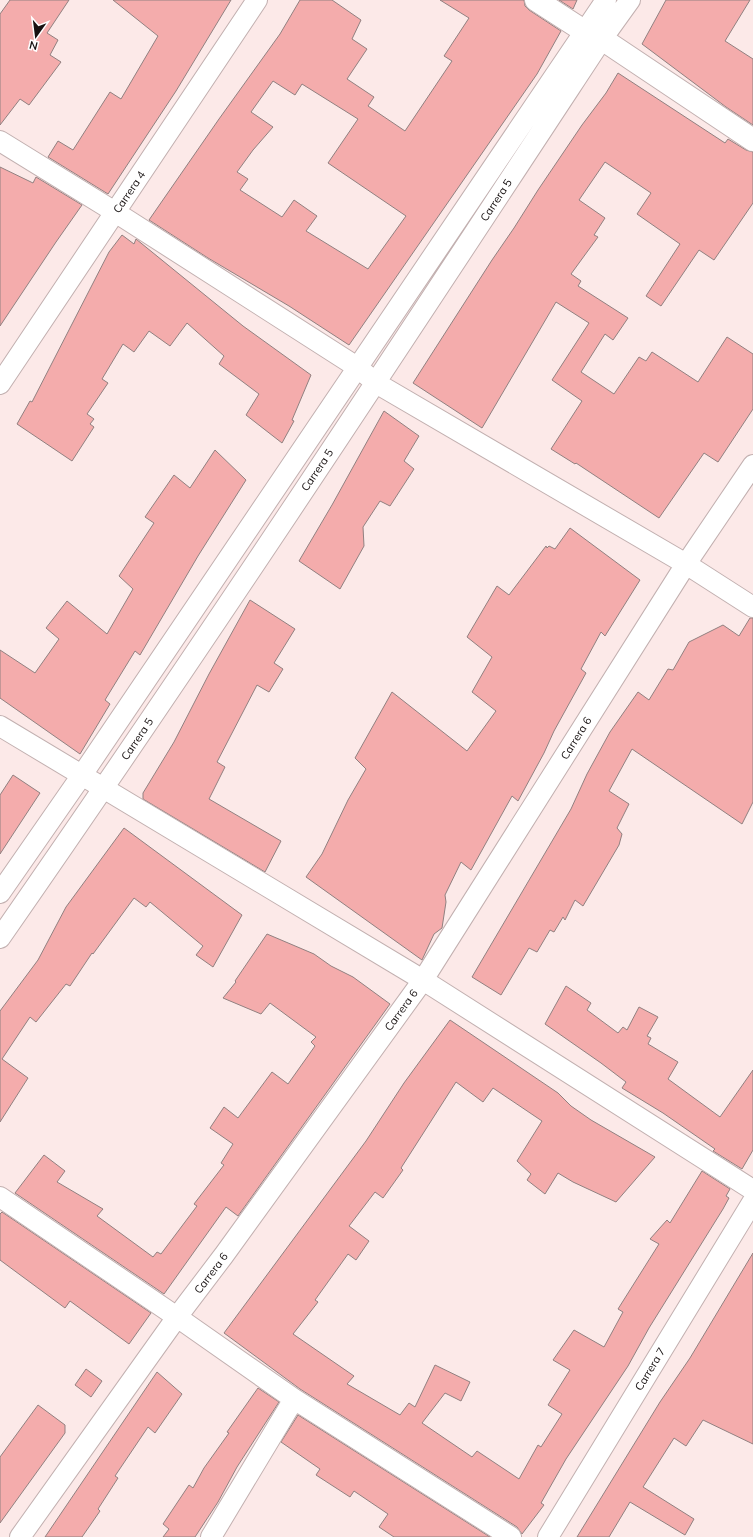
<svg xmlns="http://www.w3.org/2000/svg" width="753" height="1537" font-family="Mulish,sans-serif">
<rect width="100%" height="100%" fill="#fce9e8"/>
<!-- building -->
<path fill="#f4acac" stroke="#918080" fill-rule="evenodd" d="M 10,0 L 69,0 L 47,33 L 58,40 L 50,55 L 61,62 L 29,105 L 20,99 L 0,125 L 0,14 Z
M 113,0 L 231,0 L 176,91 L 108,194 L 48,157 L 58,141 L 73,150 L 110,92 L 121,99 L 158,36 Z
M 300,0 L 332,0 L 361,20 L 352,39 L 367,49 L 347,79 L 374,97 L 368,106 L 405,131 L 452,61 L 444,56 L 469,18 L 440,0 L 524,0 L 525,6 L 529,10 L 561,31 L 537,74 L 349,345 L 289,306 L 208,258 L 149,220 L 219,119 L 280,34 ZM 273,81 L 295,95 L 302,84 L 358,119 L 328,163 L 406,216 L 368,269 L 306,231 L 317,216 L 294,200 L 282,217 L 240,190 L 248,179 L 237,172 L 253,150 L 273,127 L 251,112 Z
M 559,0 L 577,0 L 573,9 Z
M 666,0 L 750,0 L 725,41 L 753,59 L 753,125 L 726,107 L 642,44 Z
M 618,73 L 725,143 L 728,139 L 746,150 L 753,152 L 753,203 L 714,260 L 699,250 L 661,306 L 646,296 L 680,244 L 637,214 L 651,193 L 605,162 L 579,200 L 605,218 L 594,235 L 598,237 L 571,274 L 581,281 L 578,286 L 628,318 L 613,340 L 605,334 L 581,372 L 614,394 L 639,357 L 646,361 L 652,352 L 698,382 L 727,337 L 753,354 L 753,409 L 718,462 L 704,453 L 659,518 L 576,463 L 575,464 L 551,449 L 582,401 L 552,380 L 589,323 L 556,302 L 482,428 L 413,383 L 492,260 L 514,228 L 538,190 L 582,125 L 606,93 Z
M 0,167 L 33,183 L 36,177 L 82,205 L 56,242 L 0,326 Z
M 122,235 L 134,244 L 136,239 L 243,326 L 311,375 L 292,420 L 294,421 L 282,443 L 246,415 L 259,394 L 219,364 L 224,356 L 187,323 L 170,346 L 149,331 L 134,352 L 123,344 L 102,379 L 108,383 L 87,414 L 94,419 L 90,424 L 94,427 L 72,461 L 17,424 L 30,401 L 32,402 L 109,252 Z
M 384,411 L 419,436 L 404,461 L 414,469 L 390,506 L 380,501 L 363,527 L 364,546 L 340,589 L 299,561 L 332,505 Z
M 215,450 L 246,480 L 198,556 L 140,655 L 135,651 L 105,700 L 110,704 L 80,754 L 0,698 L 0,650 L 35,673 L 59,639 L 46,628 L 67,601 L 107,634 L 133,589 L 119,576 L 154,523 L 145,517 L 174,475 L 190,488 Z
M 570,528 L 640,580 L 605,636 L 601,632 L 581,669 L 586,673 L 554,731 L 544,753 L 518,801 L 512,796 L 471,870 L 461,862 L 445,895 L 446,902 L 442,928 L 434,934 L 422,960 L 306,877 L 322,854 L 348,800 L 366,769 L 355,758 L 392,692 L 467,751 L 496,711 L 472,692 L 492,657 L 467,637 L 497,586 L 509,595 L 546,546 L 547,548 L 549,546 L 555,549 Z
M 250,600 L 295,629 L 274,663 L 283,669 L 269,692 L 257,685 L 217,762 L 225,767 L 209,799 L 281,841 L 265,872 L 143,799 L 143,793 L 174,742 L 209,674 Z
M 750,618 L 753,618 L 753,802 L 742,824 L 632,749 L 609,791 L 629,804 L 617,828 L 622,834 L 619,845 L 583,906 L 575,900 L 565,920 L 563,917 L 554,932 L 550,930 L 537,952 L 529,948 L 501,995 L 472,977 L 571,809 L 587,774 L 610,732 L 638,692 L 649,700 L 668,669 L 673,670 L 689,642 L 723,625 L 739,636 Z
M 13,775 L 40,793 L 0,854 L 0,795 Z
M 124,828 L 242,915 L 213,967 L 196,955 L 203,946 L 150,902 L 146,907 L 134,898 L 93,954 L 92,953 L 70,986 L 66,984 L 36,1022 L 30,1017 L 2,1059 L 28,1078 L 0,1122 L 0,1011 L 38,960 L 66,907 Z
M 267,934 L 314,954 L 331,966 L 353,977 L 390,1004 L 238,1216 L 226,1207 L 164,1294 L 15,1193 L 44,1155 L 65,1171 L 57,1182 L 103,1209 L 97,1216 L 153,1257 L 157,1252 L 161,1254 L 197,1206 L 194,1204 L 224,1165 L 221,1163 L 233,1144 L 210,1128 L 224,1107 L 238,1118 L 272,1072 L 288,1084 L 315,1046 L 311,1042 L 316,1037 L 270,1003 L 261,1014 L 223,998 L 236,982 L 235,981 Z
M 566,986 L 591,1003 L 587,1010 L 618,1033 L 623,1027 L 627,1030 L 639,1007 L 658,1017 L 647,1036 L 651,1038 L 648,1044 L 678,1062 L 668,1079 L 720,1117 L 753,1070 L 753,1150 L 742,1169 L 713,1151 L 715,1149 L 663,1113 L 622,1088 L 626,1082 L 601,1063 L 545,1024 Z
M 450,1020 L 558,1093 L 571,1106 L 591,1120 L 655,1157 L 616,1202 L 573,1182 L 558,1173 L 545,1194 L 527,1180 L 531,1174 L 517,1161 L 542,1121 L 493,1088 L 483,1102 L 456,1082 L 401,1168 L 403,1170 L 383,1198 L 375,1192 L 349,1226 L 369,1241 L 356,1260 L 348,1254 L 315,1300 L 318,1302 L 293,1334 L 354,1376 L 347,1384 L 400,1415 L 409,1403 L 415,1407 L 435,1365 L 470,1382 L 461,1401 L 445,1393 L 422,1423 L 472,1457 L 477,1451 L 519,1479 L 538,1445 L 541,1447 L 562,1414 L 548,1405 L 570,1370 L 553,1360 L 574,1330 L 604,1347 L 623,1312 L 618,1309 L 659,1244 L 650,1239 L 667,1220 L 670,1223 L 702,1171 L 730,1189 L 726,1196 L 729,1198 L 723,1209 L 649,1328 L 628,1366 L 566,1459 L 541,1503 L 544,1505 L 522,1534 L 517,1527 L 300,1389 L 224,1333 L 366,1141 L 404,1083 Z
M 2,1212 L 151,1313 L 129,1344 L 70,1301 L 65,1308 L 0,1260 L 0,1214 Z
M 753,1253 L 753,1444 L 703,1420 L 686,1446 L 674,1438 L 643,1487 L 694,1519 L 685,1535 L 630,1502 L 609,1537 L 577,1537 L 660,1402 L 690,1358 Z
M 86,1369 L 102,1381 L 91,1397 L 75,1385 Z
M 157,1372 L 182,1394 L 155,1433 L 148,1427 L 115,1476 L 118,1478 L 98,1509 L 100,1511 L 82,1537 L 45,1537 Z
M 258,1388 L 279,1402 L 237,1467 L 218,1502 L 195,1537 L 163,1537 L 169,1529 L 163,1524 L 189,1485 L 193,1488 L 204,1468 L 229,1433 L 227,1432 Z
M 38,1405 L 65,1425 L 65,1433 L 0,1523 L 0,1457 Z
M 298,1415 L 490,1537 L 394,1537 L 379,1527 L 388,1514 L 354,1491 L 350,1497 L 316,1475 L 320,1469 L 281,1442 Z"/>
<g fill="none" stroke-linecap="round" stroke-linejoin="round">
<!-- minor casing -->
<g stroke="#c2b0b0" stroke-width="22">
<path id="minor" d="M 0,141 L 115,212 L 357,367 L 376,383 L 686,564 L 753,607
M 0,384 L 257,0
M 0,726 L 423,980 L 753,1190
M 0,893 L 82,775 L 606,0
M 0,938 C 206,642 404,340 602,39 L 630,0
M 0,1197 L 177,1317 L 294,1399 L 511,1537
M 20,1537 L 177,1317 L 224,1255 L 423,980 L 686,564 L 753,465
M 211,1537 L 294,1399
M 548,1537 L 753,1201"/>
</g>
<!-- secondary casing -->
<g stroke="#c2b0b0" stroke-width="24">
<path id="secondary" d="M 536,0 L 584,31 L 602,39 L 753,140"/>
</g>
<!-- minor -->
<use href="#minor" stroke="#fff" stroke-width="20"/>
<!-- secondary -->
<use href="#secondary" stroke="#fff" stroke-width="22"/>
</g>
<g text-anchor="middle" stroke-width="3" stroke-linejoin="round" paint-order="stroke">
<!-- street labels -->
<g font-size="11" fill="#171111" stroke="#fff">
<text transform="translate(129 192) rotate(-56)" y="4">Carrera 4</text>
<text transform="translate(496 200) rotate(-57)" y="4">Carrera 5</text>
<text transform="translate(317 470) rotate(-56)" y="4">Carrera 5</text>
<text transform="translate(576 738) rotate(-58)" y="4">Carrera 6</text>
<text transform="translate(137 739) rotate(-56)" y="4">Carrera 5</text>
<text transform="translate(401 1010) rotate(-54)" y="4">Carrera 6</text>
<text transform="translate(211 1273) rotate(-53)" y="4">Carrera 6</text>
<text transform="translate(650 1369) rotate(-59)" y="4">Carrera 7</text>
</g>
</g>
<!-- north arrow -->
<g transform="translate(36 36) rotate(194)" stroke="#ffffff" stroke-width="3" paint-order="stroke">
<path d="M0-3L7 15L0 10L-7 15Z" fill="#171111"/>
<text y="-6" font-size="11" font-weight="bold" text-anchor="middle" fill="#171111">N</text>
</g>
</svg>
